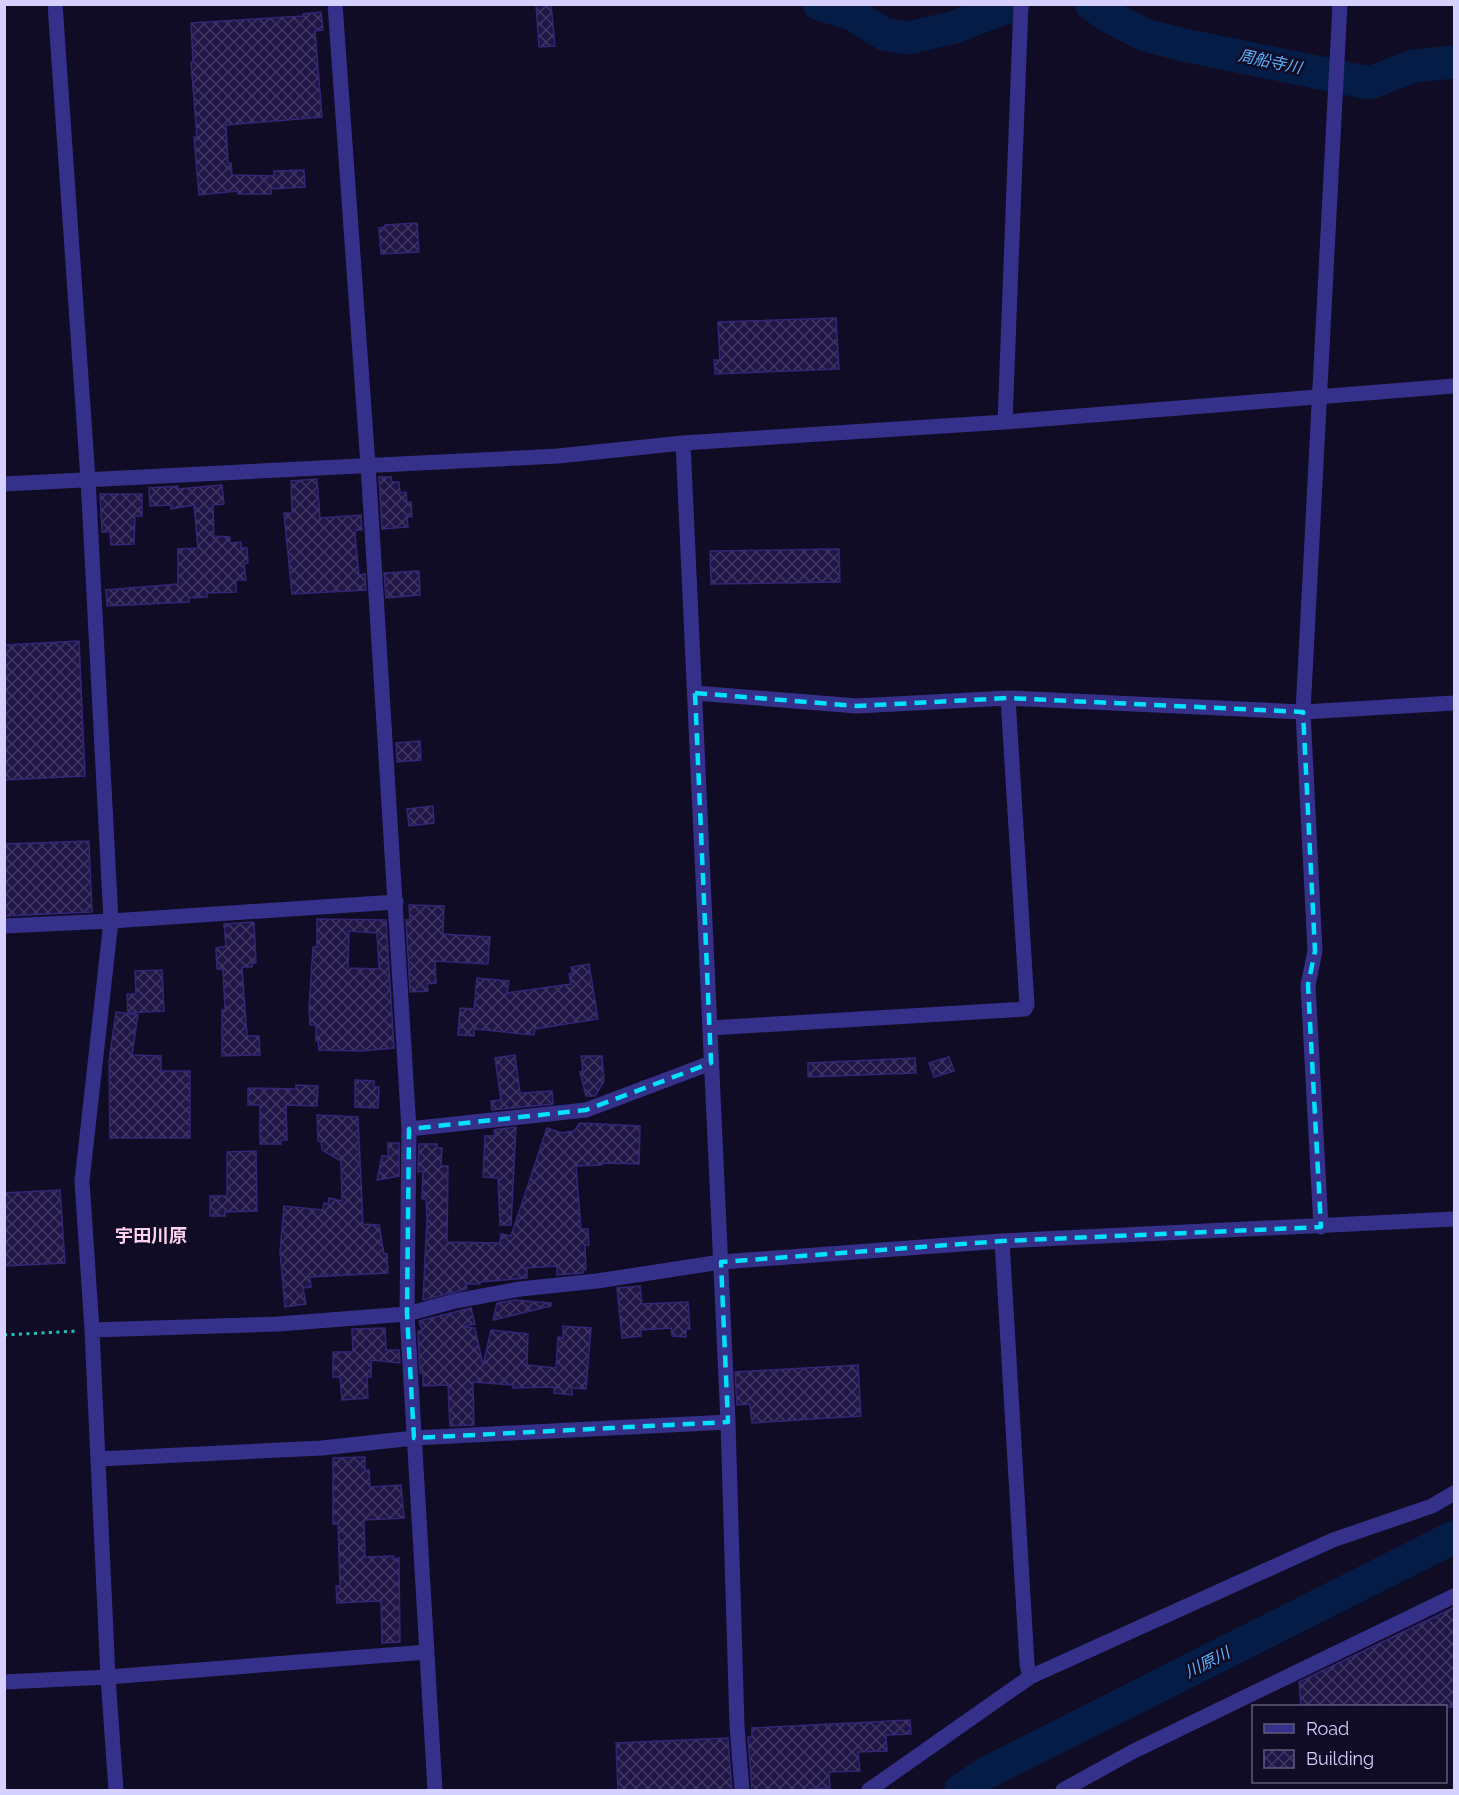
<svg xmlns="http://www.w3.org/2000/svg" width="1459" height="1795" font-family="Raleway,'Noto Sans JP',sans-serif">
<defs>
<pattern id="building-cross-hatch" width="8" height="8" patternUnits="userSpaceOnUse" patternTransform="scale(1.5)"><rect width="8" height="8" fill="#201648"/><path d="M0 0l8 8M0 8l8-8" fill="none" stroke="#403763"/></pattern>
</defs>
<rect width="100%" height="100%" fill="#100c25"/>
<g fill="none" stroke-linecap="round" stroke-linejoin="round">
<!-- river -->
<path stroke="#041c46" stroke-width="33" d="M 819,4 L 852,14 L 884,34 L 908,38 L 955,27 L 1014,4
M 1091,4 L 1108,16 L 1145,35 L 1184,45 L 1369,83 L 1414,66 L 1454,62
M 961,1790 L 988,1772 L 1454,1537"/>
</g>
<!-- building -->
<path fill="url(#building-cross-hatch)" stroke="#352577" stroke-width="1.5" fill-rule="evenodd" d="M 536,4 L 551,4 L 555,46 L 539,47 Z
M 321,12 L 323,30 L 315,31 L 322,117 L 226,125 L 228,163 L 231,163 L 232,175 L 274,176 L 274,171 L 304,170 L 305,187 L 271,189 L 271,194 L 238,194 L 238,191 L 199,195 L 194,137 L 197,137 L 191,62 L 193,62 L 191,23 L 303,16 L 303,14 Z
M 417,223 L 419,252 L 381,254 L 379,228 L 385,227 L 385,225 Z
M 836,318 L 839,369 L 715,374 L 714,360 L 720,360 L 718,322 Z
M 379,477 L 391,477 L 392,482 L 399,482 L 400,493 L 406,492 L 407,503 L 411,502 L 412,517 L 407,517 L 408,527 L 382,529 Z
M 317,479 L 320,518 L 361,515 L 362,530 L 356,530 L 355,535 L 359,575 L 365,574 L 366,590 L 292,594 L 284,513 L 292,513 L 291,481 Z
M 222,485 L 224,504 L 213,505 L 214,536 L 230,537 L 230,543 L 241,542 L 241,548 L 247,548 L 248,563 L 244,564 L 246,580 L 236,580 L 236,592 L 207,593 L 207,597 L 189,598 L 189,602 L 107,606 L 106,590 L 178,584 L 178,549 L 198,548 L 194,505 L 171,509 L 171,505 L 150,506 L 149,488 L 178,486 L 178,489 Z
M 100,494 L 142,494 L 142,516 L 135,516 L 134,544 L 111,545 L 110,532 L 102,532 Z
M 839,549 L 840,582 L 711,584 L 710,551 Z
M 419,571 L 420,595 L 386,598 L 384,573 Z
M 79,641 L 85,776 L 4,780 L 4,645 Z
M 420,741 L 421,760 L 397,762 L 396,743 Z
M 433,806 L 434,823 L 409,826 L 407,809 Z
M 89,841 L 92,912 L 4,916 L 4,844 Z
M 409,905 L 444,906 L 443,934 L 490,937 L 488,964 L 435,961 L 436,983 L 427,984 L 428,991 L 410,992 L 406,920 L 410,920 Z
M 317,919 L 386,920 L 394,1048 L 361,1051 L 319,1050 L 318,1041 L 316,1041 L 316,1025 L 310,1025 L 309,1008 L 313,947 L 317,947 ZM 349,931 L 377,933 L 379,969 L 348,968 Z
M 254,922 L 256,963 L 252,963 L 252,967 L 242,967 L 247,1036 L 259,1036 L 260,1055 L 222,1056 L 222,1010 L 225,1010 L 223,969 L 217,969 L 216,948 L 226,946 L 224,924 Z
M 589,964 L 598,1019 L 535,1029 L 534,1035 L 474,1029 L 474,1036 L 458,1035 L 460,1008 L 474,1009 L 477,978 L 509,981 L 507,993 L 571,984 L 569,974 L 573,973 L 571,967 Z
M 162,970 L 164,1011 L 128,1013 L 127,994 L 136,994 L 135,971 Z
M 116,1012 L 138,1015 L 132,1055 L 161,1056 L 161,1071 L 190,1071 L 190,1138 L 110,1138 L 109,1061 Z
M 515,1055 L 520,1093 L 552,1091 L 553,1104 L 492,1110 L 491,1101 L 501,1100 L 495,1058 Z
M 581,1056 L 602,1056 L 604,1081 L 595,1096 L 586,1096 L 580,1072 L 583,1071 Z
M 949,1057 L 954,1071 L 934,1077 L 929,1063 Z
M 915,1058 L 916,1073 L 808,1077 L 808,1063 Z
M 355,1080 L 374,1081 L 374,1087 L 379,1087 L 378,1108 L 355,1107 Z
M 296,1085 L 318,1086 L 317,1106 L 286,1105 L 287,1140 L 281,1140 L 281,1144 L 260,1144 L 260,1105 L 248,1105 L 248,1088 L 296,1089 Z
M 317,1115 L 358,1117 L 363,1224 L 379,1225 L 384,1254 L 387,1254 L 388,1273 L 310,1277 L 311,1287 L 303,1288 L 306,1304 L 285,1307 L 280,1252 L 284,1206 L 323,1210 L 324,1203 L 328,1204 L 329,1198 L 342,1201 L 341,1161 L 322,1150 L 321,1141 L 318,1141 Z
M 580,1123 L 640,1126 L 639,1164 L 602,1163 L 602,1165 L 576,1166 L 581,1229 L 588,1229 L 589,1245 L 585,1245 L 586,1270 L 583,1270 L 583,1273 L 557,1275 L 557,1266 L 527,1268 L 527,1278 L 480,1282 L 480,1284 L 466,1284 L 467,1289 L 423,1300 L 427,1219 L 426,1199 L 422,1199 L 423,1171 L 418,1172 L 419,1144 L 437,1144 L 437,1148 L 442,1148 L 441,1166 L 448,1166 L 447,1242 L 500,1243 L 501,1234 L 511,1236 L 547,1128 L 562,1133 L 574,1131 Z
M 516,1127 L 511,1225 L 500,1225 L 498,1178 L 483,1177 L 485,1136 L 495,1136 L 494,1130 Z
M 388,1143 L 399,1143 L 399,1176 L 377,1180 L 382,1156 L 388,1156 Z
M 256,1151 L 257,1211 L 225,1212 L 225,1216 L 210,1216 L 210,1196 L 227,1196 L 227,1152 Z
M 60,1190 L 65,1263 L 4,1266 L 4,1193 Z
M 640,1286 L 642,1304 L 688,1302 L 690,1329 L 686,1329 L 686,1337 L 672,1336 L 671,1328 L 641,1330 L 641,1336 L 622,1338 L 617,1288 Z
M 514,1300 L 551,1303 L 551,1306 L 493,1320 L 497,1303 Z
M 471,1308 L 475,1324 L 464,1327 L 475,1328 L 483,1365 L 491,1330 L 528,1334 L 527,1365 L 556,1368 L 558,1337 L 563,1338 L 563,1326 L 591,1328 L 586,1389 L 572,1388 L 572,1395 L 554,1393 L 554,1387 L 513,1388 L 513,1385 L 473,1382 L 474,1425 L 450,1426 L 448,1385 L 423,1386 L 423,1373 L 420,1373 L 418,1331 L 422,1331 L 419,1321 Z
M 385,1328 L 386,1350 L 399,1350 L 400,1363 L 371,1360 L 371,1377 L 367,1377 L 368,1398 L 342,1400 L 340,1377 L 333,1377 L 333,1352 L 353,1352 L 352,1329 Z
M 858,1365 L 861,1416 L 752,1423 L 750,1404 L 737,1405 L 735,1372 Z
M 365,1457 L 365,1471 L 369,1470 L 370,1487 L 401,1485 L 404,1518 L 364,1520 L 365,1557 L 394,1556 L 393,1559 L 399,1558 L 400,1642 L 382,1643 L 381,1601 L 337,1603 L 336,1586 L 340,1586 L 338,1524 L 333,1524 L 333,1458 Z
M 1455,1607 L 1455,1707 L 1301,1707 L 1299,1682 Z
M 910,1720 L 911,1734 L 886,1735 L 887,1751 L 858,1752 L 860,1771 L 829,1772 L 830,1788 L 809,1789 L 809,1791 L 752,1791 L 748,1737 L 752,1737 L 752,1728 Z
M 728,1738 L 732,1791 L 618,1791 L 616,1743 Z"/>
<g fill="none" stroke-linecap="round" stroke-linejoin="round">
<!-- path -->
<path stroke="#21c2b8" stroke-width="3" stroke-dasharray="3 4.5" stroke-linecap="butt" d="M 4,1335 L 78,1331"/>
<!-- minor -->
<path stroke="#35318a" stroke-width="15" d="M 335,4 L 368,465 L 409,1129 L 407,1314 L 435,1790
M 1005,422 L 1021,4
M 683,443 L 728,1422 L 737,1726 L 742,1790
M 4,484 L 558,456 L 683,443 L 1005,422 L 1454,386
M 695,693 L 857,706 L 1008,698 L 1303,712 L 1454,703
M 4,926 L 111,921 L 82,1181 L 92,1330 L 108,1677 L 116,1790
M 710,1028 L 1025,1009 L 1027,1005 L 1008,698
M 409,1129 L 586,1110 L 711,1063
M 1321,1227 L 1308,985 L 1315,951 L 1303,712 L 1340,4
M 1002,1241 L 1027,1664 L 1030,1677
M 92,1330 L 278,1324 L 407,1314 L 455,1301 L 520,1289 L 597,1281 L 721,1262 L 1002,1241 L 1454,1219
M 98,1459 L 322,1448 L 414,1438 L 728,1422
M 4,1682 L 108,1677 L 427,1652
M 869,1790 L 1030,1677 L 1333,1540 L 1432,1506 L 1454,1493
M 1063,1790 L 1132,1752 L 1454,1596"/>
<!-- tertiary -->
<path stroke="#35318a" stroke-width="15" d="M 55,4 L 88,479 L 111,921 L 396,902"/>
</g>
<!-- marked area -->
<path fill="none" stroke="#00e2fb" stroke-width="4.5" stroke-dasharray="12 8" stroke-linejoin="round" d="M 695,693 L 857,706 L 1008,698 L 1303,712 L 1315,951 L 1308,985 L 1321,1227 L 1002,1241 L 721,1262 L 728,1422 L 414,1438 L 407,1314 L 409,1129 L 586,1110 L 711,1063 Z"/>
<g text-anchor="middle" stroke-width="5" stroke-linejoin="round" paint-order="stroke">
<!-- water labels -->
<g font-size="16" font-style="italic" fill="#5eb5ff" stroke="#100c25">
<text transform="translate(1270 61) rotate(12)" y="6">周船寺川</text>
<text transform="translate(1207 1662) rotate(-27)" y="6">川原川</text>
</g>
<!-- quarter labels -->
<g font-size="18" font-weight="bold" fill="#ffd2ef" stroke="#100c25">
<text x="151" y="1242">宇田川原</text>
</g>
</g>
<!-- border -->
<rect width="1459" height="1795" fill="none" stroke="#d5d0ff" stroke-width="12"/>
<!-- legend -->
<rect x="1252" y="1705" width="195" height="78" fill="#100c25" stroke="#5f5a7c" stroke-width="1.5"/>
<rect x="1264" y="1724" width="30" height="9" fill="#35318a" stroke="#5f5a7c" stroke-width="1.5"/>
<text x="1306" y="1735" font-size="18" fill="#d5d0ff">Road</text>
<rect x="1264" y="1750" width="30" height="18" fill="url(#building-cross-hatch)" stroke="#5f5a7c" stroke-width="1.5"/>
<text x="1306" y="1765" font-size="18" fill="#d5d0ff">Building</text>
</svg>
